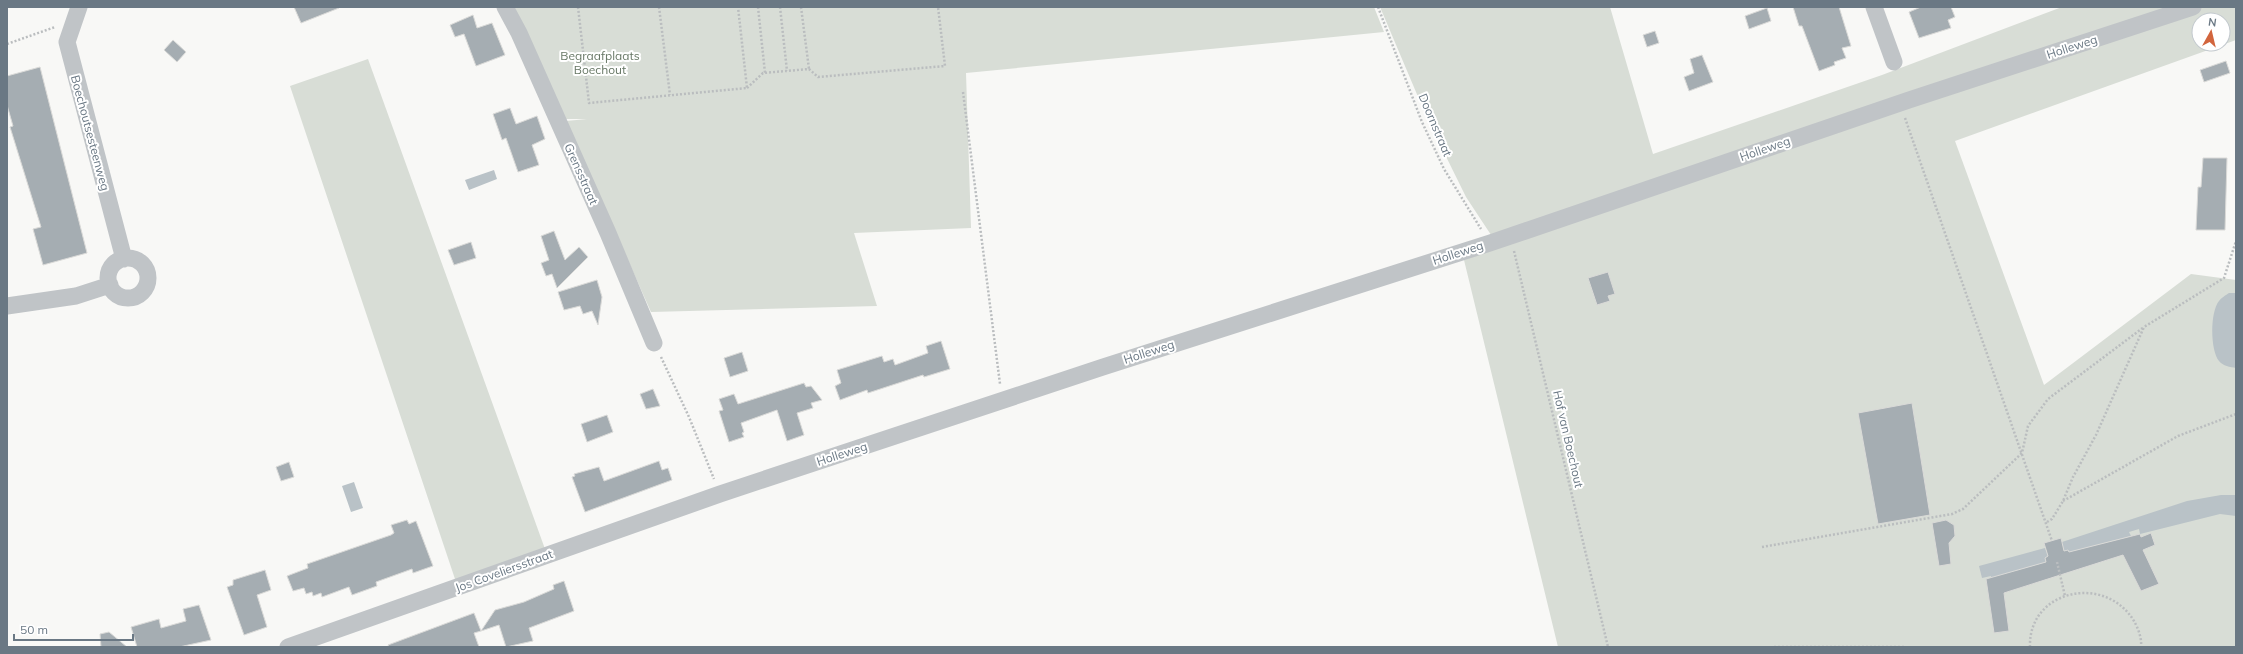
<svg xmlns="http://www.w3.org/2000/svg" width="2243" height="654" font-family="Mulish,sans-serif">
<rect width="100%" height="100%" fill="#f8f8f6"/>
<!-- green -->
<path fill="#d8ddd6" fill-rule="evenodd" d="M 513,7 L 1374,7 L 1384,32 L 966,73 L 971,228 L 854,233 L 877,306 L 651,312 L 566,121 L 587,119 L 564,119 Z
M 1380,7 L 1610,7 L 1653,154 L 1882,75 L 2062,7 L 2236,7 L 2236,40 L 1955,141 L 2044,385 L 2191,274 L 2236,280 L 2236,647 L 1558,647 L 1464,260 L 1499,247 L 1466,197 L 1427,118 ZM 2199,20 L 2223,20 L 2223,44 L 2199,44 Z
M 368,59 L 545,549 L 456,582 L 290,86 Z"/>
<!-- water -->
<path fill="#b9c2c7" d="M 494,170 L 497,179 L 469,190 L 465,180 Z
M 2229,293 L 2236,293 L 2236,368 C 2230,367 2223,366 2219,361 C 2210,350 2210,312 2219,301 C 2221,298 2226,295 2229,293 Z
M 354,482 L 363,508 L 351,512 L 342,486 Z
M 2221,495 L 2236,495 L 2236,516 L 2220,514 L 2140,534 L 2139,529 L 2129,532 L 2131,536 L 2069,552 L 2068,550 L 2064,551 L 2062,542 L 2187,501 Z
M 2045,548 L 2048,556 L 2045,558 L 2046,562 L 1991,578 L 1991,576 L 1982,578 L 1979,566 Z"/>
<!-- building -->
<path fill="#a5adb2" stroke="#dadad8" d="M 294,7 L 339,7 L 339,8 L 301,23 Z
M 1793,7 L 1839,7 L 1851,46 L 1842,48 L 1846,58 L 1834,62 L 1835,65 L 1819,71 L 1802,26 L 1799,26 Z
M 1921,7 L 1951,7 L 1955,17 L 1948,20 L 1951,28 L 1919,38 L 1909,12 Z
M 1767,8 L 1771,21 L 1749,29 L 1745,16 Z
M 473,15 L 477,28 L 492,23 L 505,55 L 476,66 L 464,34 L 455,37 L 450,25 Z
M 1655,31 L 1659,43 L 1647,47 L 1643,35 Z
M 173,40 L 186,52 L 177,62 L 164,50 Z
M 1702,55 L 1713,82 L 1689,91 L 1684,77 L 1694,73 L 1690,59 Z
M 2226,61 L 2230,73 L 2204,82 L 2200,70 Z
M 40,67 L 87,253 L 43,265 L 33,229 L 41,227 L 10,127 L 13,126 L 7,105 L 7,76 Z
M 510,108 L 516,124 L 537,116 L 545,139 L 532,145 L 539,165 L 518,172 L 506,138 L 502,140 L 493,114 Z
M 2203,158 L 2227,158 L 2225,230 L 2196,230 L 2198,187 L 2201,187 Z
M 554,231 L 565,260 L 579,247 L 588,257 L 557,288 L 552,274 L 546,276 L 541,263 L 549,260 L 541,236 Z
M 471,242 L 476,258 L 454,265 L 448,250 Z
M 1608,272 L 1615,294 L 1608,296 L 1610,301 L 1597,305 L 1588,278 Z
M 597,280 L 602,297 L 598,325 L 592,311 L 583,314 L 580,306 L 564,310 L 558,292 Z
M 941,341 L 950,369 L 924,377 L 923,375 L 868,393 L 867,390 L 840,400 L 835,386 L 841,383 L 837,370 L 882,356 L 884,362 L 893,359 L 895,365 L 928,353 L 926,346 Z
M 742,352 L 748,371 L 730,377 L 724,358 Z
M 804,383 L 806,387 L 811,386 L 822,400 L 811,403 L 813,408 L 797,413 L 804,435 L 787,441 L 777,410 L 741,423 L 744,432 L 742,433 L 744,437 L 729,442 L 719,411 L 723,410 L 719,399 L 734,394 L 738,404 Z
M 653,389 L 660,406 L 646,409 L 640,394 Z
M 1912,403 L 1930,515 L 1878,524 L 1858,413 Z
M 607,415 L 613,432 L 587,442 L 581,424 Z
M 659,461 L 662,470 L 668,468 L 672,480 L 585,512 L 572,477 L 575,476 L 574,474 L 599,467 L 604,481 Z
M 289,462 L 294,477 L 281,481 L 276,467 Z
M 407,520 L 409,524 L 416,521 L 433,566 L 413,573 L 412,569 L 376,582 L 377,586 L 352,595 L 349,587 L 322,597 L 321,593 L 313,596 L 312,592 L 306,594 L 304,588 L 293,591 L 287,576 L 308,568 L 307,564 L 391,535 L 394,533 L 391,525 Z
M 1946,520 L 1954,525 L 1955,536 L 1949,543 L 1951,564 L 1939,566 L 1932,523 Z
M 2151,533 L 2155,545 L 2143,550 L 2159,584 L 2141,591 L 2123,555 L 2004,593 L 2009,631 L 1994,633 L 1986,579 L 2046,562 L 2045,558 L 2048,556 L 2044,543 L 2061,538 L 2064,551 L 2068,550 L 2069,552 L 2140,534 L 2141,537 Z
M 265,570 L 271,590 L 257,595 L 267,627 L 244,635 L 227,587 L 233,585 L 233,580 Z
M 564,581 L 574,611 L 529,628 L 533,641 L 506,647 L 499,625 L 481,631 L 495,610 L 524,602 L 554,589 L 553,585 Z
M 199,605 L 211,640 L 179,647 L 137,647 L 131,627 L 159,619 L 161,628 L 186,621 L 183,609 Z
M 474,613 L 481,631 L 474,633 L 479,647 L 389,647 L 388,645 Z
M 109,632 L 127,647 L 101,647 L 100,634 Z"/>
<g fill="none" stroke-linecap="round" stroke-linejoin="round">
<!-- path -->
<path stroke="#babdbf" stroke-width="2.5" stroke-dasharray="2 2" stroke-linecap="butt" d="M 578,7 L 589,103 L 747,88 L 738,7
M 659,7 L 670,95
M 758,7 L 765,73
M 780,7 L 787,71
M 801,7 L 809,69
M 1378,7 L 1422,122 L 1444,169 L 1481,229
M 7,44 L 55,27
M 747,88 L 763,73 L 809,69 L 818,77 L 945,66 L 938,7
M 963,92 L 1000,384
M 1905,118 L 2052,541
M 1514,251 L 1608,647
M 661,357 L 689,417 L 714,479
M 2063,501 L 2178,436 L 2236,414
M 2047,522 L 2052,519 L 2063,501 L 2073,477 L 2096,435 L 2144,327 L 2224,278 L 2236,241
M 1762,547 L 1952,514 L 1963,509 L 2022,453 L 2028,426 L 2048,399 L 2144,327
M 2057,562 L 2065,596
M 1774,647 L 1904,647
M 2030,647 C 2028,590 2105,573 2134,621 C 2138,628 2142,638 2141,647"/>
<!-- minor -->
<path stroke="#c0c4c7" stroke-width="17" d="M 79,7 L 67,42 L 124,259
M 505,7 L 519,33 L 608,233 L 654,343
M 1874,7 L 1894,62
M108 278a20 20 0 1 1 40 0a20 20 0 1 1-40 0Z
M 7,306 L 76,296 L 110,285
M 288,647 L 720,494 L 1103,367 L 1490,243 L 1909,100 L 2193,7"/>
</g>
<g text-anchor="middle" stroke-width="4" stroke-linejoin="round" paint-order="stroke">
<!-- street labels -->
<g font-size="12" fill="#6a7884" stroke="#fff">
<text transform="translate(2072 47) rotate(-18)" y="4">Holleweg</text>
<text transform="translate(1435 125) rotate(67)" y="4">Doornstraat</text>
<text transform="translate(90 133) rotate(75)" y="4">Boechoutsesteenweg</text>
<text transform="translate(1765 149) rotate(-19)" y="4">Holleweg</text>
<text transform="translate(581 174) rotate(66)" y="4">Grensstraat</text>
<text transform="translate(1458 253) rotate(-18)" y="4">Holleweg</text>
<text transform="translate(1149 352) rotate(-18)" y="4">Holleweg</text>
<text transform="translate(1568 439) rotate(77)" y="4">Hof van Boechout</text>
<text transform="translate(842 454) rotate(-18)" y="4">Holleweg</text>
<text transform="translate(504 571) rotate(-20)" y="4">Jos Coveliersstraat</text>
</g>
<!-- park labels -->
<g font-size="12" fill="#677765" stroke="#fff">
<text x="600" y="60">Begraafplaats<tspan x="600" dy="14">Boechout</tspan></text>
</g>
</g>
<!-- border -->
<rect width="2243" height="654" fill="none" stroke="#6a7884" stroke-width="16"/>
<!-- north arrow -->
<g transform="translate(2211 32) rotate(8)"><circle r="19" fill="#ffffff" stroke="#c3c9ce"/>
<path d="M0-3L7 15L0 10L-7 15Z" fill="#d2653d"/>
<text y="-6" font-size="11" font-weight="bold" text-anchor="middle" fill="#6a7884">N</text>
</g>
<!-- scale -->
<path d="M14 634v6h119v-6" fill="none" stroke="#6a7884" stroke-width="2"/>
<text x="20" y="634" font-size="12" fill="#6a7884" stroke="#ffffff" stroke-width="3" paint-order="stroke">50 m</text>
</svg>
